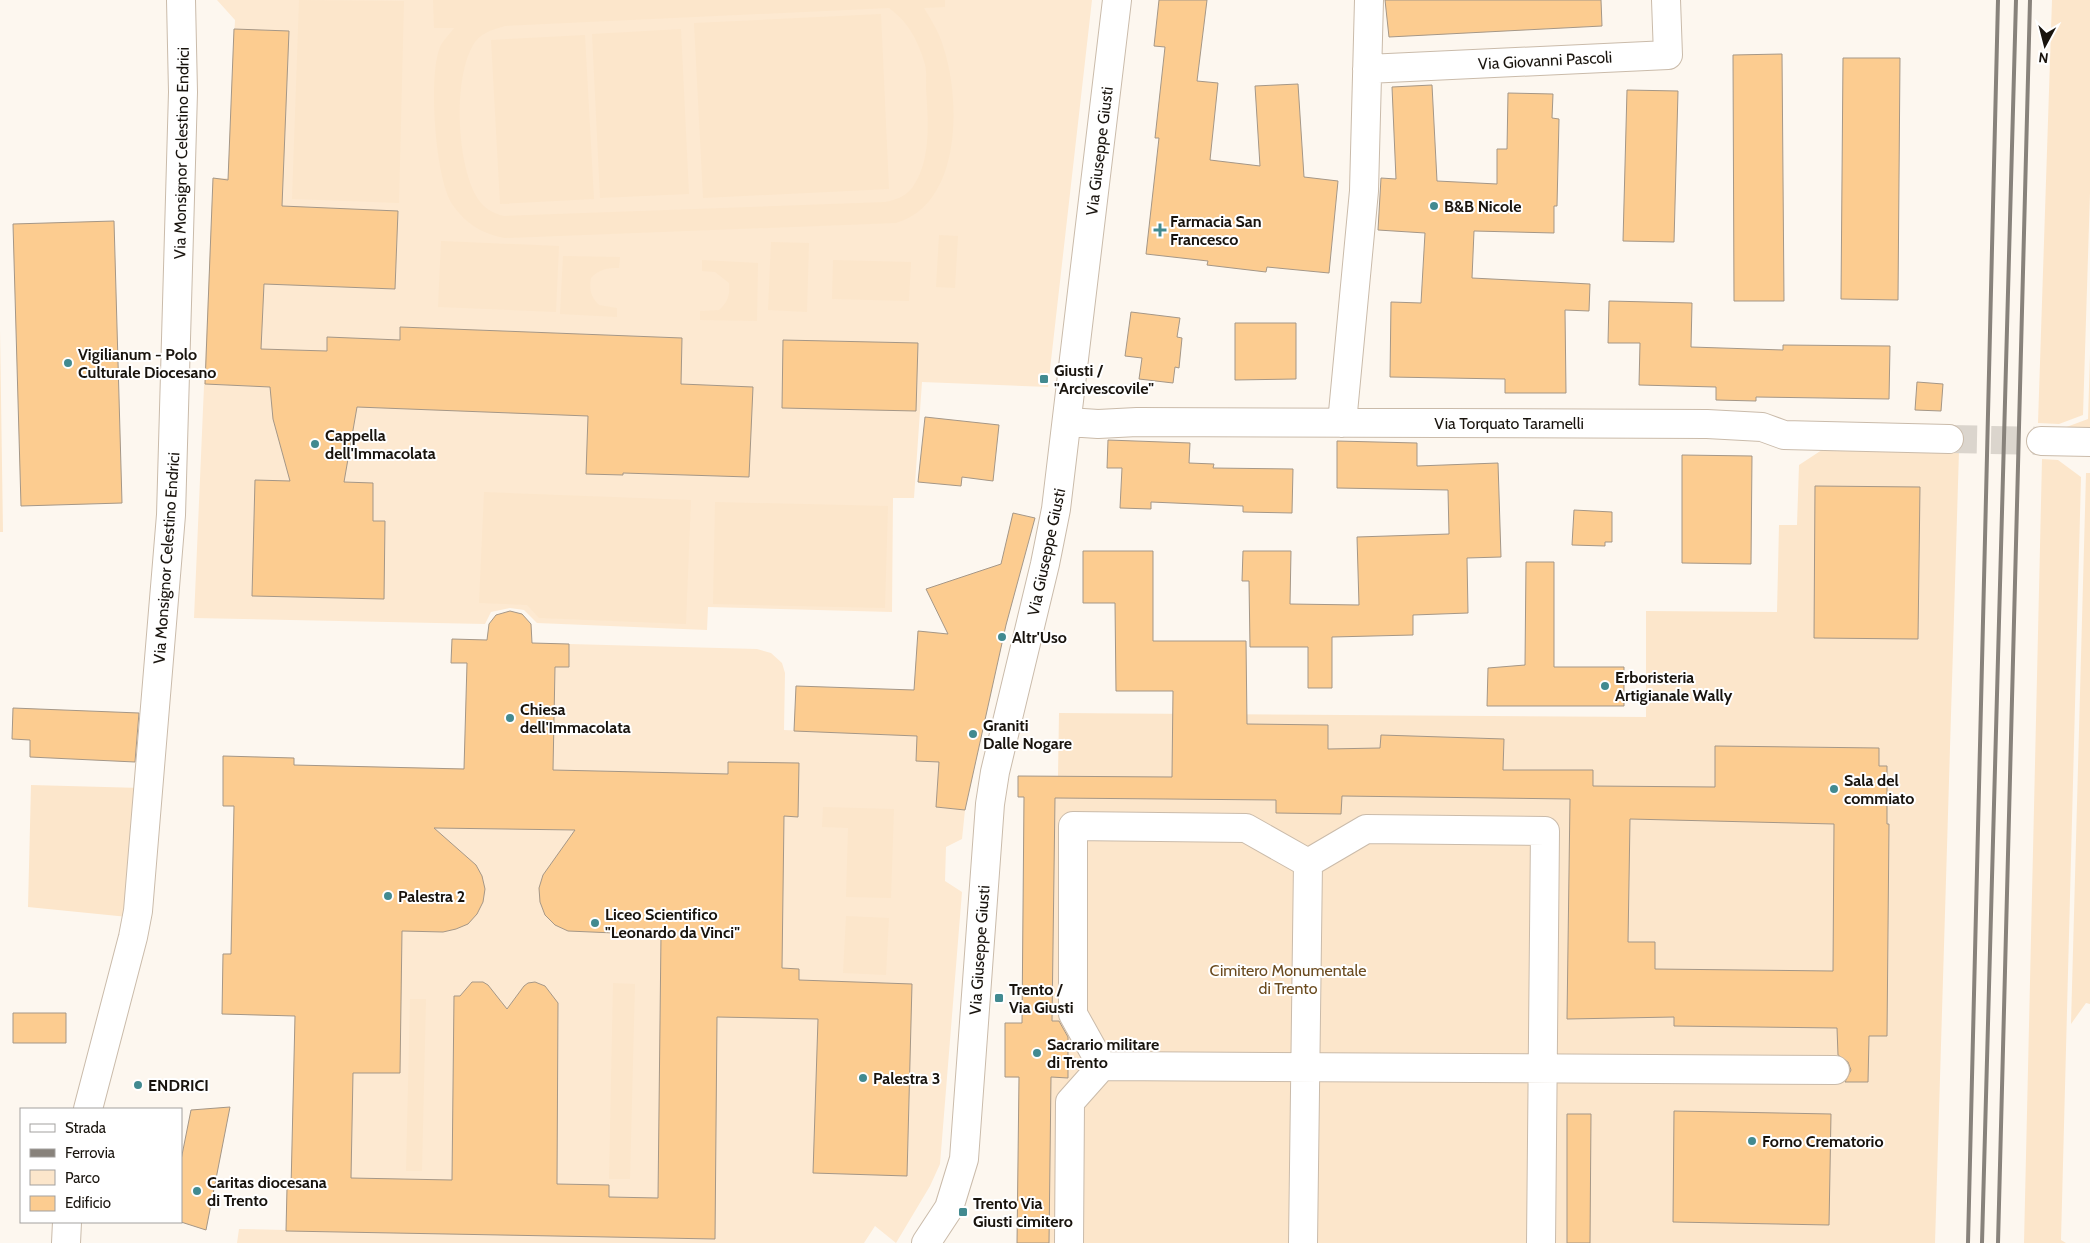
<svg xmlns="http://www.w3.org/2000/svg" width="2090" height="1243" font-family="Cabin,sans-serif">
<rect width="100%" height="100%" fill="#fdf7ef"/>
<!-- built -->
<path fill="#fde9d1" d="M 217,0 L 1092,0 L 1048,387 L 922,382 L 914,498 L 893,498 L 892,612 L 708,607 L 707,630 L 537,623 L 524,610 L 510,608 L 491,612 L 485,624 L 194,618 L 213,178 L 228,178 L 234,38 L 235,20 Z
M 569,644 L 757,649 L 771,653 L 782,663 L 785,673 L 784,730 L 917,736 L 916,761 L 939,762 L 936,807 L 965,810 L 962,839 L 946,847 L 945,881 L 962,892 L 940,1164 L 930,1186 L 896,1243 L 875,1226 L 864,1243 L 237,1243 L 239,1229 L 286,1230 L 287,1188 L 291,1188 L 295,1009 L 271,1008 L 271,1016 L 222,1014 L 223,954 L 231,953 L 234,807 L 223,806 L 223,756 L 294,758 L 294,765 L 553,770 L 555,667 L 569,667 Z"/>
<!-- green -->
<path fill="#fce6cb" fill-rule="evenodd" d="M 299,0 L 404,1 L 399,203 L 292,199 Z
M 433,0 L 945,0 L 945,7 L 924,8 C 932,21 940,34 944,49 C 961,103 961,204 896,223 L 505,238 C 482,234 466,224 452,204 C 435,177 428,76 440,47 C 443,40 450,34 454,28 L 434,28 ZM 889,8 C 908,22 917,39 924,61 C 927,69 926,79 926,88 C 928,119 932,161 912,188 C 905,197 895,200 885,202 L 504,216 C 491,213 481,206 475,194 C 457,159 453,80 473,45 C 480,33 492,30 505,26 Z
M 2052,0 L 2090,0 L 2090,193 L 2083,415 L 2059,424 L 2038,423 Z
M 881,14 L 889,189 L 703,198 L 694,23 Z
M 681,29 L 689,194 L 600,198 L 592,34 Z
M 585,35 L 594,199 L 500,204 L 491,40 Z
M 939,235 L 958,236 L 955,288 L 936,287 Z
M 441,241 L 559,246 L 556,312 L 438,307 Z
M 771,242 L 809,243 L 807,312 L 768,310 Z
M 563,256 L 620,257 L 619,268 C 607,268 599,269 591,278 C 589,290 591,297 599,305 L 617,308 L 617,317 L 560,314 Z
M 702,260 L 758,263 L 757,321 L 700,320 L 700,311 L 719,310 C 728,302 730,295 729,283 L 715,272 L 702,271 Z
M 833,260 L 911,262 L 909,301 L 832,299 Z
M 0,330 L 3,532 L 0,532 Z
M 2090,354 L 2090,430 L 2061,429 L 2088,419 Z
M 1828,446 L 1959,451 L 1935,1243 L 1017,1243 L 1019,1078 L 1005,1077 L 1005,1023 L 1022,1023 L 1024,777 L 1058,776 L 1059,713 L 1646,717 L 1646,611 L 1777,612 L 1779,525 L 1797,525 L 1799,465 Z
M 2042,459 L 2058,460 L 2081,477 L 2061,1240 L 2066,1243 L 2024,1243 Z
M 2086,473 L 2090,473 L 2090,1004 L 2086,1003 L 2071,1024 Z
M 484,492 L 691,500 L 686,624 L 539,618 L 527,605 L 479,603 Z
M 715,502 L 888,506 L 885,608 L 713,604 Z
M 31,785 L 142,788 L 128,917 L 28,907 Z
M 823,807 L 894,809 L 891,898 L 846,897 L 848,828 L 822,827 Z
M 846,916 L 889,918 L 886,975 L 843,973 Z
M 613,983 L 635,984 L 630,1179 L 609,1179 Z
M 410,999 L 426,999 L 422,1171 L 406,1171 Z"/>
<!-- building -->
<path fill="#fccc90" stroke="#a59787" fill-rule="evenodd" d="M 1159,0 L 1207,0 L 1197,81 L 1218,83 L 1210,160 L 1260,166 L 1255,86 L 1298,84 L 1304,177 L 1338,181 L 1329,273 L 1267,267 L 1266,272 L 1207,265 L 1208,261 L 1146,254 L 1159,138 L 1155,138 L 1165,47 L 1154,46 Z
M 1385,0 L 1601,0 L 1602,26 L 1389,37 Z
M 234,29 L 289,31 L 282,206 L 398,211 L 395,289 L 264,284 L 261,349 L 327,351 L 327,337 L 400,340 L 400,327 L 682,338 L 681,384 L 753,387 L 749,477 L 623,473 L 623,475 L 586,474 L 588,416 L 357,407 L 344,482 L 373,483 L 373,521 L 385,521 L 384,599 L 252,596 L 255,480 L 290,481 L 273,419 L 270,387 L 205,384 L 213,178 L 228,180 Z
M 1782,54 L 1784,301 L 1734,301 L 1733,55 Z
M 1843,58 L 1900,58 L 1898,300 L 1841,299 Z
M 1432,85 L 1437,181 L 1497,184 L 1497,149 L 1507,149 L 1508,93 L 1553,94 L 1552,118 L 1559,119 L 1557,206 L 1554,206 L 1554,233 L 1474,231 L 1472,278 L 1590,284 L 1589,311 L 1565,310 L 1566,393 L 1505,393 L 1505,379 L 1390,377 L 1391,302 L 1421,303 L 1425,233 L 1378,230 L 1381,178 L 1396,179 L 1392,87 Z
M 1627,90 L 1678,91 L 1674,242 L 1623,241 Z
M 114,221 L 122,503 L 21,506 L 13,224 Z
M 1609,301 L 1692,303 L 1691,347 L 1783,350 L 1783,345 L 1890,346 L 1889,399 L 1756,397 L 1756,401 L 1716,400 L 1716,387 L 1639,385 L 1640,343 L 1608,343 Z
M 1131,312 L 1180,318 L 1177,337 L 1182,338 L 1179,368 L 1175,367 L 1173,383 L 1139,379 L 1142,358 L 1125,356 Z
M 1235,323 L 1296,323 L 1296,379 L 1235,380 Z
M 783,340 L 918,343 L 916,411 L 782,408 Z
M 1917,382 L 1943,384 L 1941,411 L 1915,410 Z
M 925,417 L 999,425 L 993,481 L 962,477 L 961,486 L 918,482 Z
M 1108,440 L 1190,443 L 1189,463 L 1214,464 L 1213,468 L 1293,469 L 1292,513 L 1243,512 L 1243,506 L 1151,502 L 1151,509 L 1120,508 L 1122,468 L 1107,468 Z
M 1337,441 L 1417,443 L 1417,466 L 1498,463 L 1501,557 L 1467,558 L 1468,613 L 1413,615 L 1413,635 L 1332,637 L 1332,688 L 1308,688 L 1308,647 L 1250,647 L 1249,581 L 1242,581 L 1243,551 L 1291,551 L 1290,604 L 1359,605 L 1357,537 L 1449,534 L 1448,490 L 1337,488 Z
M 1682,455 L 1752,456 L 1751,564 L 1682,563 Z
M 1815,486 L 1920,487 L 1918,639 L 1814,638 Z
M 1574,510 L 1612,512 L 1612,542 L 1605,542 L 1605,546 L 1572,545 Z
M 1013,513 L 1035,518 L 1006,625 L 965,810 L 936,807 L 939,762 L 916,761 L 917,736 L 794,731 L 796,686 L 914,690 L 918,631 L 948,634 L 926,589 L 1001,564 Z
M 1083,551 L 1153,551 L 1153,641 L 1246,641 L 1247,724 L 1328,725 L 1328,749 L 1380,748 L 1381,735 L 1504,739 L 1503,770 L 1593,770 L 1593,786 L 1715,787 L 1715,746 L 1879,748 L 1879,766 L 1887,766 L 1887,824 L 1889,824 L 1887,1036 L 1869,1036 L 1868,1082 L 1845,1082 L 1851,1070 L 1848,1062 L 1838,1055 L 1837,1028 L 1674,1026 L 1674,1017 L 1567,1019 L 1570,799 L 1342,796 L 1341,814 L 1276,813 L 1276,800 L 1055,798 L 1052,1021 L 1059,1021 L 1068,1037 L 1068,1078 L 1051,1077 L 1049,1243 L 1017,1243 L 1019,1077 L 1005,1077 L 1005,1023 L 1022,1023 L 1024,797 L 1018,797 L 1018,776 L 1172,777 L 1173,691 L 1116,691 L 1115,603 L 1083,603 ZM 1630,819 L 1834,824 L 1833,971 L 1655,969 L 1655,942 L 1628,942 Z
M 1526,562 L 1554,562 L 1554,667 L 1624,667 L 1624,706 L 1487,706 L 1488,668 L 1525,665 Z
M 510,611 L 522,614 L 531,624 L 532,643 L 569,644 L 569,667 L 555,667 L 553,770 L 728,774 L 728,762 L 799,763 L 798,817 L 784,816 L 782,968 L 799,969 L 799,980 L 912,984 L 907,1176 L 813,1173 L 818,1019 L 717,1017 L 715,1239 L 286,1231 L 287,1188 L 291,1188 L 295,1016 L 222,1014 L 223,954 L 231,954 L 234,806 L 223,806 L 223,756 L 294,758 L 294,765 L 464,769 L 467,663 L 451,663 L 452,639 L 487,640 L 489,624 L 496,615 ZM 434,828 L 575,830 L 543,875 L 539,888 L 540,902 L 545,915 L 555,925 L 568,931 L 661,935 L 658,1198 L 609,1197 L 609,1185 L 557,1184 L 558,1003 L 545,986 L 535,982 L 528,983 L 524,986 L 507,1009 L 488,985 L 483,982 L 472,982 L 460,996 L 454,996 L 452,1180 L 351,1178 L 353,1073 L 400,1073 L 402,931 L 443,932 L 456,929 L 468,924 L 477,914 L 483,902 L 485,889 L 482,876 L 476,865 Z
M 13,708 L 139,713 L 135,762 L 30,757 L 30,740 L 12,739 Z
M 13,1013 L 66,1013 L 66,1043 L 13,1043 Z
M 230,1107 L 206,1230 L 181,1222 L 181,1160 L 191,1110 Z
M 1674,1111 L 1831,1114 L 1829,1225 L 1673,1222 Z
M 1567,1114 L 1591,1114 L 1590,1243 L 1567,1243 Z"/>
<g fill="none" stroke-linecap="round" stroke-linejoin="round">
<!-- minor-tunnel -->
<path stroke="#dbd5cd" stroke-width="28" stroke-dasharray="28 14" stroke-linecap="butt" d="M 1949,439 L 2041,441"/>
<!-- minor casing -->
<g stroke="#cabbaa" stroke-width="30">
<path id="minor" d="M 1367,69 L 1668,55 L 1666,0
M 1068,422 L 1098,424 L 1137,422 L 1707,424 L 1762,427 L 1784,435 L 1949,439
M 1342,423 L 1364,191 L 1369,0
M 2041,441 L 2090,442
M 1102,1066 L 1835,1070
M 88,1109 L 133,937 L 138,911 L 171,515 L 183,92 L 181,0
M 66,1243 L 67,1222
M 926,1243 L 949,1208 L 964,1159 L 990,804 L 995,772 L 1045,564 L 1056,509 L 1117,0
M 1069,1243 L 1070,1102 L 1102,1066 L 1073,1014 L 1073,826 L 1246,828 L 1308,863 L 1366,829 L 1545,831 L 1541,1243
M 1303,1243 L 1308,863"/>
</g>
<!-- minor -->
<use href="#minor" stroke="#fff" stroke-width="28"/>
<!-- rail -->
<path stroke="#88827b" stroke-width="4" d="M 1968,1243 L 1998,0
M 1982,1243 L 2016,0
M 1998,1243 L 2030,0"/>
</g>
<!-- markers -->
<g fill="#428a90" stroke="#fff" stroke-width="2">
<circle cx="1434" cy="206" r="5"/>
<path d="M1157.5 222.5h5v5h5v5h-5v5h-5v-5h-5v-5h5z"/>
<circle cx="68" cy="363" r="5"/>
<rect x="1039" y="374" width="10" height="10" rx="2.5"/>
<circle cx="315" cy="444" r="5"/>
<circle cx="1002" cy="637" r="5"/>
<circle cx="1605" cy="686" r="5"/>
<circle cx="510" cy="718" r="5"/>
<circle cx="973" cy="734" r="5"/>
<circle cx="1834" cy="789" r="5"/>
<circle cx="388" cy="896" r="5"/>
<circle cx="595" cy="923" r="5"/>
<rect x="994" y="993" width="10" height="10" rx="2.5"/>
<circle cx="1037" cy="1053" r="5"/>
<circle cx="863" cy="1078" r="5"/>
<circle cx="138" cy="1085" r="5"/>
<circle cx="1752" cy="1141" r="5"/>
<circle cx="197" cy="1191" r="5"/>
<rect x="958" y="1207" width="10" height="10" rx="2.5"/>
</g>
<g text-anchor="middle" stroke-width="4" stroke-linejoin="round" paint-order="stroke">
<!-- street labels -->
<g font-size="16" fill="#19140e" stroke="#fff">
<text transform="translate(1545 60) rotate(-3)" y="6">Via Giovanni Pascoli</text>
<text transform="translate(1099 151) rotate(-83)" y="6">Via Giuseppe Giusti</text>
<text transform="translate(181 153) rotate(-89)" y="6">Via Monsignor Celestino Endrici</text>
<text x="1509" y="429">Via Torquato Taramelli</text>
<text transform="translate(1046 552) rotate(-78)" y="6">Via Giuseppe Giusti</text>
<text transform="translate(166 558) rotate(-86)" y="6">Via Monsignor Celestino Endrici</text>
<text transform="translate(979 950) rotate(-86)" y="6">Via Giuseppe Giusti</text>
</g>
<!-- poi labels -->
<g font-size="16" font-weight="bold" fill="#19140e" stroke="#fff" text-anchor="start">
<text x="1444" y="212">B&amp;B Nicole</text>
<text x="1170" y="227">Farmacia San<tspan x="1170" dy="18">Francesco</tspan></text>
<text x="78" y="360">Vigilianum - Polo<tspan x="78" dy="18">Culturale Diocesano</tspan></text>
<text x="1054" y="376">Giusti /<tspan x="1054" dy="18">"Arcivescovile"</tspan></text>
<text x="325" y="441">Cappella<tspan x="325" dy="18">dell'Immacolata</tspan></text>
<text x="1012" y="643">Altr'Uso</text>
<text x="1615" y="683">Erboristeria<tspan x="1615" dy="18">Artigianale Wally</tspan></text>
<text x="520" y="715">Chiesa<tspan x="520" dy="18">dell'Immacolata</tspan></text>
<text x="983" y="731">Graniti<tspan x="983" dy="18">Dalle Nogare</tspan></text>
<text x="1844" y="786">Sala del<tspan x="1844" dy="18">commiato</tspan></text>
<text x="398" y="902">Palestra 2</text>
<text x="605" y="920">Liceo Scientifico<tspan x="605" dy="18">"Leonardo da Vinci"</tspan></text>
<text x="1009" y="995">Trento /<tspan x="1009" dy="18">Via Giusti</tspan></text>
<text x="1047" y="1050">Sacrario militare<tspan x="1047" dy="18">di Trento</tspan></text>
<text x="873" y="1084">Palestra 3</text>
<text x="148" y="1091">ENDRICI</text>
<text x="1762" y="1147">Forno Crematorio</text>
<text x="207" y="1188">Caritas diocesana<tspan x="207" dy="18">di Trento</tspan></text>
<text x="973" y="1209">Trento Via<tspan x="973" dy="18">Giusti cimitero</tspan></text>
</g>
<!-- park labels -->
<g font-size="16" fill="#6a4a1e" stroke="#fff">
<text x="1288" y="976">Cimitero Monumentale<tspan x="1288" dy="18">di Trento</tspan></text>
</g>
</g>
<!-- legend -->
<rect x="20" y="1108" width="162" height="115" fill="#ffffff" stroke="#a3a19f"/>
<rect x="30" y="1124" width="25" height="8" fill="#ffffff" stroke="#a3a19f"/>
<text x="65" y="1133" font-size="15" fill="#19140e">Strada</text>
<rect x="30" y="1149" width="25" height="8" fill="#88827b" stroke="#a3a19f"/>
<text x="65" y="1158" font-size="15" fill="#19140e">Ferrovia</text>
<rect x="30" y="1170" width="25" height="15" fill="#fce6cb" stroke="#a3a19f"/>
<text x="65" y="1183" font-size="15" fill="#19140e">Parco</text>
<rect x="30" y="1196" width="25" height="15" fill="#fccc90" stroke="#a3a19f"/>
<text x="65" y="1208" font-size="15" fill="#19140e">Edificio</text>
<!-- north arrow -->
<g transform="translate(2045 45) rotate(187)" stroke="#ffffff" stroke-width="4" paint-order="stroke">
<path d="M0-4L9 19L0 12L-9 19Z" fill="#19140e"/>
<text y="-8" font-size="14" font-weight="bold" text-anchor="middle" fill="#19140e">N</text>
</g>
</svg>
